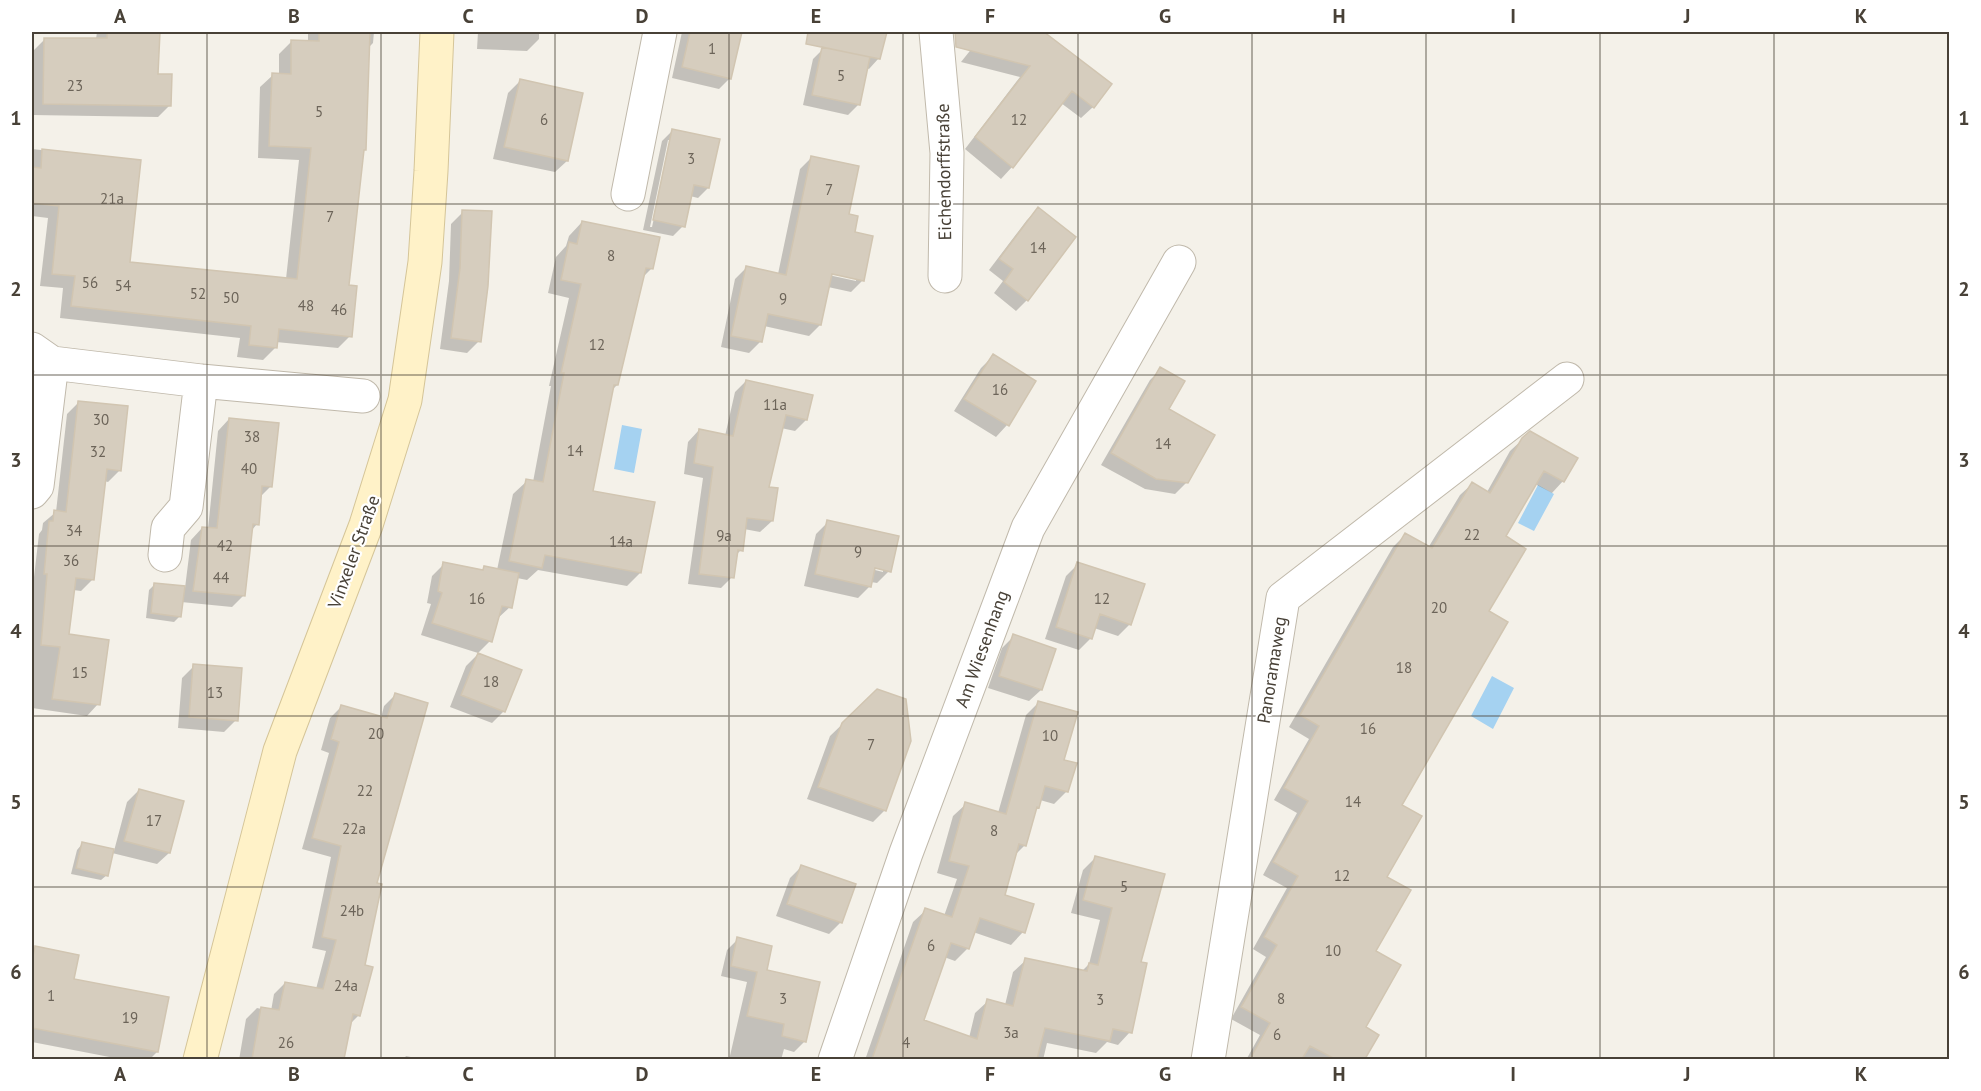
<svg xmlns="http://www.w3.org/2000/svg" width="1981" height="1091" font-family="'PT Sans',sans-serif">
<rect width="100%" height="100%" fill="#f4f1e9"/>
<!-- water -->
<path fill="#a5d2f1" d="M 622,425 L 642,429 L 634,473 L 614,469 Z
M 1538,485 L 1554,494 L 1534,531 L 1518,523 Z
M 1492,676 L 1514,688 L 1493,729 L 1471,716 Z"/>
<!-- shadow -->
<path fill="#0003" fill-rule="evenodd" d="M 97,32 L 159,32 L 156,76 L 169,106 L 158,117 L 32,115 L 34,50 L 45,39 L 96,39 Z
M 308,32 L 374,32 L 373,43 L 368,48 L 347,287 L 350,336 L 338,348 L 276,342 L 276,347 L 263,360 L 237,357 L 240,338 L 60,318 L 63,288 L 40,286 L 48,218 L 32,216 L 32,149 L 139,161 L 129,263 L 286,279 L 299,160 L 258,158 L 260,87 L 273,75 L 279,75 L 279,54 L 291,42 L 308,42 Z
M 478,32 L 539,32 L 539,39 L 527,51 L 477,49 Z
M 682,32 L 740,32 L 730,78 L 719,89 L 672,78 Z
M 849,32 L 872,32 L 884,34 L 879,58 L 869,69 L 866,68 L 858,105 L 848,115 L 803,105 L 813,59 L 823,49 L 843,38 Z
M 985,32 L 1046,32 L 1044,34 L 1093,107 L 1081,118 L 1061,103 L 1012,167 L 1001,179 L 965,149 L 1020,77 L 961,62 Z
M 520,81 L 567,161 L 555,172 L 493,159 L 508,93 Z
M 673,130 L 708,188 L 698,198 L 690,196 L 683,226 L 673,236 L 643,230 L 662,141 ZM 668,140 L 671,140 L 652,227 L 650,227 Z
M 811,158 L 847,215 L 853,233 L 872,237 L 862,281 L 851,292 L 828,287 L 820,325 L 809,336 L 764,326 L 760,342 L 749,353 L 721,347 L 735,279 L 746,268 L 778,274 L 800,169 ZM 825,271 L 856,278 L 856,281 L 824,274 Z
M 1038,209 L 1027,300 L 1016,311 L 994,293 L 1003,281 L 989,270 L 1027,220 Z
M 463,212 L 479,341 L 467,353 L 440,349 L 449,281 L 451,224 Z
M 582,222 L 652,268 L 642,278 L 617,385 L 612,390 L 592,492 L 640,573 L 627,586 L 538,570 L 527,580 L 517,578 L 510,607 L 497,619 L 490,641 L 478,653 L 421,635 L 431,604 L 427,603 L 432,576 L 444,564 L 481,571 L 485,567 L 497,570 L 513,494 L 527,481 L 533,482 L 551,386 L 549,386 L 569,298 L 548,293 L 556,257 L 566,246 L 569,236 Z
M 993,356 L 1007,425 L 996,437 L 954,411 L 981,368 Z
M 1161,369 L 1167,409 L 1187,482 L 1175,494 L 1145,489 L 1101,465 L 1150,380 Z
M 746,381 L 806,420 L 795,431 L 781,428 L 767,488 L 772,521 L 760,532 L 744,529 L 741,550 L 735,556 L 732,577 L 721,588 L 688,584 L 703,478 L 684,474 L 688,442 L 699,430 L 725,436 L 735,392 Z
M 78,403 L 120,470 L 108,482 L 104,481 L 93,579 L 81,591 L 73,590 L 68,636 L 98,704 L 87,716 L 32,708 L 32,577 L 34,577 L 39,534 L 42,530 L 43,523 L 56,512 L 67,414 Z
M 229,419 L 270,487 L 260,497 L 257,524 L 251,531 L 243,596 L 232,607 L 181,602 L 180,616 L 174,622 L 146,618 L 149,590 L 155,584 L 185,588 L 191,540 L 202,528 L 208,529 L 218,431 Z
M 1523,439 L 1563,481 L 1552,493 L 1535,484 L 1504,537 L 1487,611 L 1400,805 L 1385,878 L 1364,1028 L 1377,1035 L 1363,1060 L 1246,1060 L 1260,1035 L 1231,1019 L 1266,957 L 1253,949 L 1287,888 L 1263,875 L 1297,813 L 1274,800 L 1309,739 L 1289,727 L 1393,547 L 1405,535 L 1428,548 L 1460,495 L 1472,484 L 1487,492 L 1510,451 Z
M 828,522 L 889,571 L 877,583 L 871,582 L 870,586 L 858,598 L 804,586 L 816,534 ZM 868,565 L 883,569 L 883,572 L 867,568 Z
M 1078,564 L 1130,624 L 1118,636 L 1094,628 L 1091,638 L 1079,650 L 1045,639 L 1066,576 Z
M 1014,636 L 1041,690 L 1029,701 L 988,688 L 1002,648 Z
M 478,654 L 504,711 L 492,723 L 450,707 L 466,666 Z
M 194,666 L 236,720 L 224,732 L 178,728 L 182,678 Z
M 877,691 L 885,810 L 873,822 L 807,799 L 830,736 Z
M 395,695 L 375,885 L 363,966 L 359,1015 L 349,1025 L 343,1060 L 239,1060 L 246,1019 L 257,1008 L 271,1011 L 274,994 L 285,983 L 316,989 L 326,951 L 312,948 L 331,857 L 302,849 L 329,753 L 321,750 L 330,718 L 341,707 L 381,718 L 384,706 Z
M 1039,702 L 1063,761 L 1067,791 L 1054,804 L 1040,800 L 1038,807 L 1034,811 L 1025,845 L 1015,855 L 1003,896 L 1023,932 L 1011,945 L 973,932 L 968,948 L 955,961 L 944,957 L 922,1021 L 969,1038 L 975,1013 L 988,1001 L 1005,1005 L 1013,972 L 1026,960 L 1082,971 L 1089,964 L 1100,920 L 1071,913 L 1083,870 L 1096,857 L 1139,963 L 1130,1032 L 1118,1045 L 1107,1042 L 1096,1053 L 1047,1043 L 1043,1060 L 865,1060 L 913,922 L 926,910 L 944,916 L 957,879 L 937,873 L 953,816 L 966,804 L 998,813 L 1026,715 Z
M 139,790 L 169,853 L 157,864 L 112,853 L 107,875 L 101,880 L 71,874 L 77,850 L 82,844 L 114,851 L 127,802 Z
M 802,866 L 841,922 L 829,934 L 776,916 L 790,878 Z
M 738,939 L 765,971 L 805,1041 L 794,1052 L 784,1049 L 781,1060 L 729,1060 L 747,982 L 721,976 L 727,950 Z
M 36,948 L 72,980 L 157,1052 L 149,1060 L 125,1060 L 32,1042 L 32,952 Z
M 406,1056 L 425,1060 L 403,1060 Z"/>
<!-- building -->
<path fill="#d6cdbe" stroke="#d1c5b1" stroke-width="1.5" d="M 107,32 L 160,32 L 158,74 L 172,74 L 171,106 L 43,104 L 44,38 L 107,38 Z
M 319,32 L 370,32 L 366,150 L 364,150 L 349,285 L 357,286 L 352,337 L 279,329 L 277,348 L 249,345 L 251,326 L 71,306 L 75,276 L 52,274 L 59,206 L 32,203 L 32,167 L 41,168 L 42,149 L 141,160 L 130,262 L 297,279 L 311,148 L 269,146 L 272,73 L 291,74 L 291,40 L 319,41 Z
M 690,32 L 742,32 L 731,79 L 682,67 Z
M 808,32 L 887,32 L 880,59 L 806,44 Z
M 955,32 L 1044,32 L 1112,84 L 1094,108 L 1072,91 L 1013,168 L 975,137 L 1030,66 L 956,47 Z
M 822,47 L 870,57 L 860,105 L 812,95 Z
M 520,79 L 583,93 L 568,161 L 504,147 Z
M 672,129 L 720,139 L 709,188 L 694,185 L 685,227 L 653,220 Z
M 811,156 L 859,166 L 849,214 L 858,216 L 855,232 L 873,236 L 864,281 L 832,274 L 821,325 L 768,314 L 762,342 L 731,336 L 746,266 L 786,275 Z
M 1038,207 L 1076,237 L 1028,301 L 1004,282 L 1013,269 L 999,259 Z
M 462,210 L 492,211 L 488,286 L 481,342 L 451,338 L 460,268 Z
M 582,221 L 660,237 L 653,269 L 646,268 L 618,385 L 614,385 L 593,491 L 655,502 L 641,573 L 545,555 L 542,568 L 509,561 L 526,479 L 543,482 L 564,373 L 561,373 L 581,284 L 561,280 L 569,242 L 577,244 Z
M 993,354 L 1036,381 L 1009,426 L 964,399 Z
M 1160,367 L 1185,381 L 1169,409 L 1215,435 L 1188,483 L 1156,479 L 1111,453 Z
M 746,380 L 813,395 L 807,420 L 786,415 L 769,487 L 778,488 L 773,521 L 747,518 L 743,551 L 738,550 L 734,578 L 699,574 L 713,467 L 694,463 L 699,429 L 733,436 Z
M 78,401 L 128,406 L 121,471 L 107,469 L 94,580 L 76,578 L 69,634 L 109,640 L 100,705 L 52,699 L 60,647 L 41,645 L 47,574 L 44,574 L 49,521 L 53,521 L 54,510 L 66,512 Z
M 229,418 L 279,423 L 272,487 L 262,486 L 259,525 L 253,524 L 245,596 L 193,591 L 202,527 L 217,528 Z
M 1530,431 L 1578,458 L 1564,482 L 1544,471 L 1506,536 L 1526,549 L 1489,611 L 1508,622 L 1402,805 L 1422,816 L 1387,877 L 1411,890 L 1376,951 L 1401,965 L 1366,1027 L 1379,1035 L 1365,1059 L 1335,1059 L 1310,1046 L 1302,1059 L 1250,1059 L 1270,1023 L 1241,1007 L 1277,945 L 1264,937 L 1298,876 L 1273,862 L 1308,801 L 1284,788 L 1319,726 L 1300,715 L 1405,533 L 1432,548 L 1472,482 L 1490,493 L 1522,438 Z
M 827,520 L 899,536 L 891,572 L 875,568 L 871,587 L 815,574 Z
M 443,562 L 483,570 L 484,566 L 519,573 L 512,608 L 502,606 L 492,642 L 432,623 L 442,593 L 438,591 Z
M 1077,562 L 1145,584 L 1131,625 L 1100,614 L 1092,639 L 1056,627 Z
M 154,583 L 185,586 L 181,617 L 151,613 Z
M 1013,634 L 1056,649 L 1042,690 L 999,676 Z
M 478,653 L 522,670 L 505,712 L 461,695 Z
M 193,664 L 242,668 L 238,721 L 189,717 Z
M 877,689 L 906,699 L 911,741 L 886,811 L 818,787 L 842,723 Z
M 395,693 L 428,703 L 377,883 L 382,884 L 365,965 L 373,967 L 360,1016 L 353,1014 L 344,1059 L 252,1059 L 261,1007 L 279,1010 L 285,982 L 323,989 L 336,940 L 322,937 L 341,846 L 312,838 L 339,742 L 331,739 L 341,705 L 387,718 Z
M 1038,701 L 1078,712 L 1064,760 L 1077,763 L 1068,792 L 1045,786 L 1039,808 L 1037,807 L 1026,846 L 1019,844 L 1005,895 L 1034,904 L 1025,933 L 980,918 L 969,949 L 951,943 L 924,1020 L 977,1039 L 987,999 L 1013,1006 L 1025,958 L 1087,971 L 1089,963 L 1098,965 L 1112,908 L 1083,900 L 1095,856 L 1165,874 L 1141,962 L 1147,963 L 1132,1033 L 1113,1029 L 1110,1041 L 1045,1028 L 1037,1059 L 872,1059 L 925,908 L 952,917 L 969,866 L 949,861 L 965,802 L 1006,814 Z
M 139,789 L 184,801 L 170,853 L 124,841 Z
M 82,842 L 114,849 L 108,876 L 76,868 Z
M 801,865 L 856,884 L 842,923 L 787,904 Z
M 737,937 L 772,946 L 767,970 L 820,982 L 806,1042 L 782,1036 L 784,1024 L 747,1016 L 757,972 L 731,966 Z
M 35,946 L 79,955 L 74,979 L 169,997 L 158,1052 L 32,1028 L 32,961 Z"/>
<g fill="none" stroke-linecap="round" stroke-linejoin="round">
<!-- street casing -->
<g stroke="#c0b9ab" stroke-width="35">
<path id="street" d="M 936,32 L 947,153 L 945,276
M 628,194 L 660,32
M 32,349 L 52,363 L 201,381 L 363,396
M 32,492 L 37,486 L 52,363
M 165,555 L 168,528 L 186,507 L 201,381
M 835,1060 L 906,853 L 1028,528 L 1179,262
M 1208,1060 L 1283,598 L 1567,379"/>
</g>
<!-- secondary casing -->
<g stroke="#d5c598" stroke-width="35">
<path id="secondary" d="M 200,1060 L 280,751 L 366,525 L 405,400 L 425,262 L 431,171 L 437,32"/>
</g>
<!-- street -->
<use href="#street" stroke="#fff" stroke-width="33"/>
<!-- secondary -->
<use href="#secondary" stroke="#fff2c8" stroke-width="33"/>
</g>
<!-- grid -->
<path fill="none" stroke="#484137" stroke-width="1.5" stroke-opacity="0.55" d="M 207,32 L 207,1060M 381,32 L 381,1060M 555,32 L 555,1060M 729,32 L 729,1060M 903,32 L 903,1060M 1078,32 L 1078,1060M 1252,32 L 1252,1060M 1426,32 L 1426,1060M 1600,32 L 1600,1060M 1774,32 L 1774,1060M 32,204 L 1950,204M 32,375 L 1950,375M 32,546 L 1950,546M 32,716 L 1950,716M 32,887 L 1950,887"/>
<g text-anchor="middle" stroke-width="4.5" stroke-linejoin="round" paint-order="stroke">
<!-- number labels -->
<g font-size="15" fill="#6c6459">
<text x="712" y="54">1</text>
<text x="841" y="81">5</text>
<text x="75" y="91">23</text>
<text x="319" y="117">5</text>
<text x="544" y="125">6</text>
<text x="1019" y="125">12</text>
<text x="691" y="164">3</text>
<text x="829" y="195">7</text>
<text x="112" y="204">21a</text>
<text x="330" y="222">7</text>
<text x="1038" y="253">14</text>
<text x="611" y="261">8</text>
<text x="90" y="288">56</text>
<text x="123" y="291">54</text>
<text x="198" y="299">52</text>
<text x="231" y="303">50</text>
<text x="783" y="304">9</text>
<text x="306" y="311">48</text>
<text x="339" y="315">46</text>
<text x="597" y="350">12</text>
<text x="1000" y="395">16</text>
<text x="775" y="410">11a</text>
<text x="101" y="425">30</text>
<text x="252" y="442">38</text>
<text x="1163" y="449">14</text>
<text x="575" y="456">14</text>
<text x="98" y="457">32</text>
<text x="249" y="474">40</text>
<text x="74" y="536">34</text>
<text x="1472" y="540">22</text>
<text x="724" y="541">9a</text>
<text x="621" y="547">14a</text>
<text x="225" y="551">42</text>
<text x="858" y="557">9</text>
<text x="71" y="566">36</text>
<text x="221" y="583">44</text>
<text x="477" y="604">16</text>
<text x="1102" y="604">12</text>
<text x="1439" y="613">20</text>
<text x="1404" y="673">18</text>
<text x="80" y="678">15</text>
<text x="491" y="687">18</text>
<text x="215" y="698">13</text>
<text x="1368" y="734">16</text>
<text x="376" y="739">20</text>
<text x="1050" y="741">10</text>
<text x="871" y="750">7</text>
<text x="365" y="796">22</text>
<text x="1353" y="807">14</text>
<text x="154" y="826">17</text>
<text x="354" y="834">22a</text>
<text x="994" y="836">8</text>
<text x="1342" y="881">12</text>
<text x="1124" y="892">5</text>
<text x="352" y="916">24b</text>
<text x="931" y="951">6</text>
<text x="1333" y="956">10</text>
<text x="346" y="991">24a</text>
<text x="51" y="1001">1</text>
<text x="783" y="1004">3</text>
<text x="1281" y="1004">8</text>
<text x="1100" y="1005">3</text>
<text x="130" y="1023">19</text>
<text x="1011" y="1038">3a</text>
<text x="1277" y="1040">6</text>
<text x="286" y="1048">26</text>
<text x="906" y="1048">4</text>
</g>
<!-- street labels -->
<g font-size="18" fill="#484137" stroke="#fff">
<text transform="translate(944 172) rotate(-91)" y="6">Eichendorffstraße</text>
<text transform="translate(354 552) rotate(-70)" y="6">Vinxeler Straße</text>
<text transform="translate(982 649) rotate(-70)" y="6">Am Wiesenhang</text>
<text transform="translate(1272 670) rotate(-81)" y="6">Panoramaweg</text>
</g>
</g>
<!-- border -->
<rect width="1981" height="1091" fill="none" stroke="#ffffff" stroke-width="66"/>
<rect x="33" y="33" width="1915" height="1025" fill="none" stroke="#484137" stroke-width="2"/>
<g font-size="20" text-anchor="middle" font-weight="bold" fill="#484137">
<text x="120" y="23">A</text>
<text x="294" y="23">B</text>
<text x="468" y="23">C</text>
<text x="642" y="23">D</text>
<text x="816" y="23">E</text>
<text x="990" y="23">F</text>
<text x="1165" y="23">G</text>
<text x="1339" y="23">H</text>
<text x="1513" y="23">I</text>
<text x="1687" y="23">J</text>
<text x="1861" y="23">K</text>
<text x="16" y="125">1</text>
<text x="1964" y="125">1</text>
<text x="16" y="296">2</text>
<text x="1964" y="296">2</text>
<text x="16" y="467">3</text>
<text x="1964" y="467">3</text>
<text x="16" y="638">4</text>
<text x="1964" y="638">4</text>
<text x="16" y="809">5</text>
<text x="1964" y="809">5</text>
<text x="16" y="979">6</text>
<text x="1964" y="979">6</text>
<text x="120" y="1081">A</text>
<text x="294" y="1081">B</text>
<text x="468" y="1081">C</text>
<text x="642" y="1081">D</text>
<text x="816" y="1081">E</text>
<text x="990" y="1081">F</text>
<text x="1165" y="1081">G</text>
<text x="1339" y="1081">H</text>
<text x="1513" y="1081">I</text>
<text x="1687" y="1081">J</text>
<text x="1861" y="1081">K</text>
</g>
</svg>
